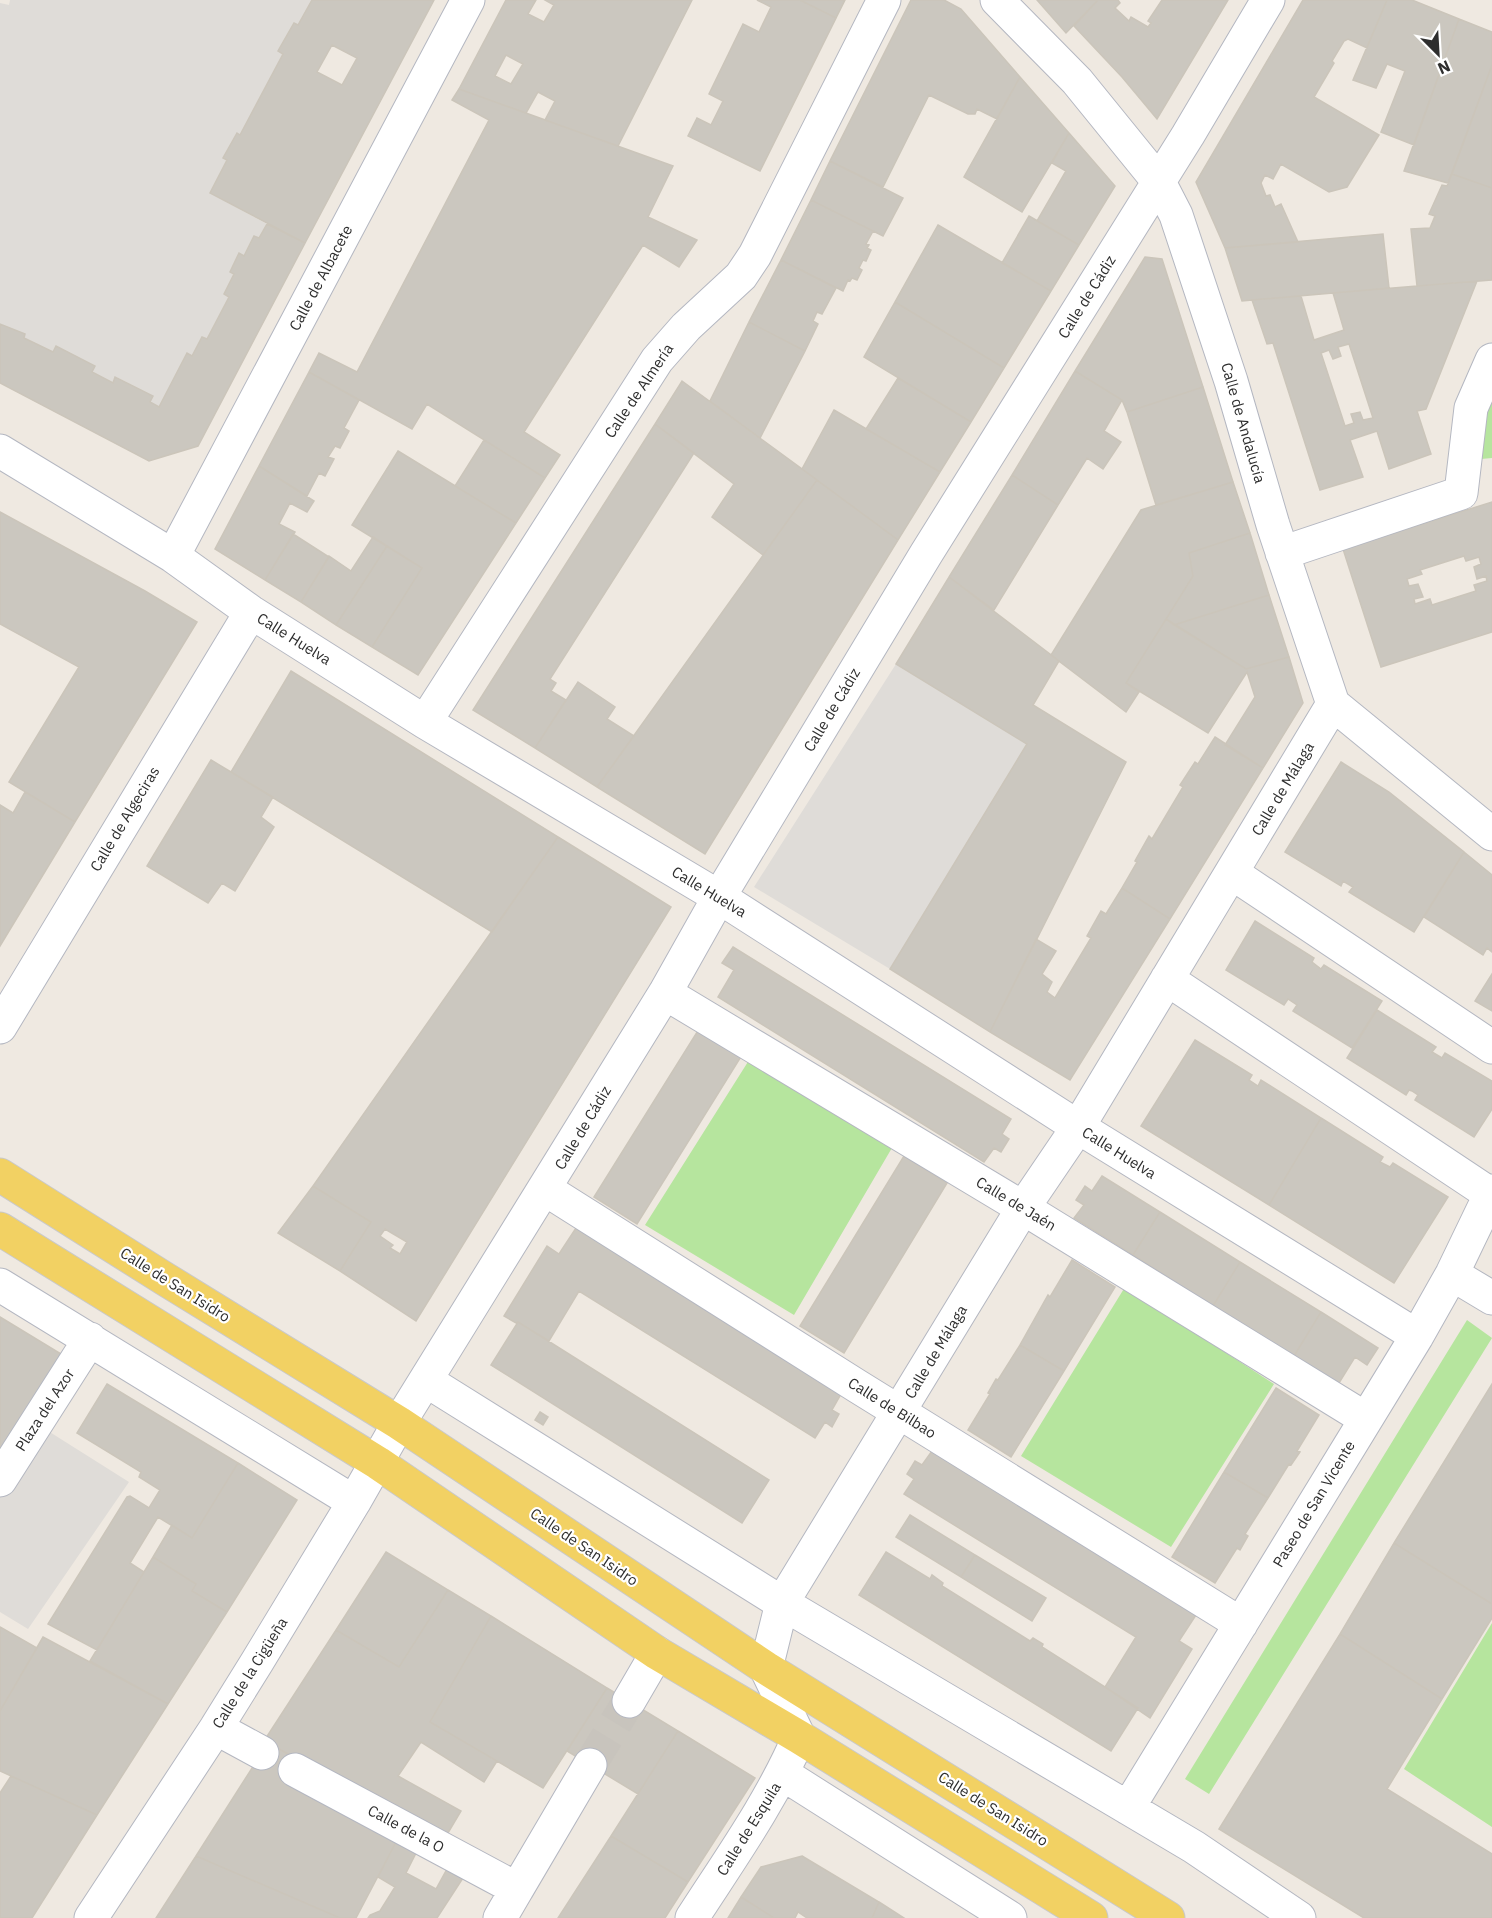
<svg xmlns="http://www.w3.org/2000/svg" width="1492" height="1918" font-family="'IBM Plex Sans',sans-serif">
<rect width="100%" height="100%" fill="#efe9e1"/>
<!-- green -->
<path fill="#b6e59e" d="M 1492,395 L 1492,458 L 1481,459 L 1484,411 Z
M 751,1057 L 896,1141 L 794,1315 L 645,1225 Z
M 1125,1287 L 1274,1384 L 1171,1547 L 1021,1456 Z
M 1467,1320 L 1492,1338 L 1209,1794 L 1185,1779 Z
M 1492,1623 L 1492,1827 L 1404,1769 Z"/>
<!-- plaza -->
<path fill="#dfdcd8" d="M 10,0 L 312,0 L 298,25 L 294,23 L 278,51 L 283,54 L 240,135 L 223,158 L 227,160 L 210,193 L 267,224 L 259,238 L 254,236 L 244,256 L 239,254 L 230,272 L 234,274 L 224,294 L 229,297 L 207,339 L 202,337 L 192,356 L 187,354 L 159,407 L 150,402 L 153,396 L 116,377 L 113,383 L 24,338 L 25,334 L 0,324 L 0,3 L 9,5 Z
M 896,664 L 1027,744 L 890,969 L 754,887 Z
M 37,1424 L 129,1482 L 28,1629 L 0,1612 L 0,1469 Z"/>
<!-- building -->
<path fill="#cbc7bf" stroke="#cbc5ba" stroke-width="1.5" fill-rule="evenodd" d="M 312,0 L 434,0 L 305,243 L 210,193 L 227,160 L 223,158 L 237,133 L 240,135 L 283,54 L 278,51 L 294,23 L 298,25 ZM 332,45 L 357,58 L 342,85 L 317,72 Z
M 506,0 L 536,0 L 528,14 L 544,22 L 554,5 L 545,0 L 692,0 L 618,146 L 545,120 L 555,101 L 538,92 L 526,113 L 459,89 ZM 506,55 L 523,64 L 511,84 L 495,76 Z
M 757,0 L 800,0 L 836,18 L 760,171 L 688,136 L 697,118 L 711,125 L 723,101 L 709,94 L 743,24 L 759,32 L 771,7 Z
M 800,0 L 845,0 L 836,18 Z
M 911,0 L 944,0 L 961,9 L 1020,77 L 997,119 L 977,109 L 975,114 L 968,114 L 929,95 L 883,187 L 830,161 Z
M 1037,0 L 1098,0 L 1066,33 Z
M 1098,0 L 1118,0 L 1120,3 L 1115,8 L 1129,21 L 1131,17 L 1148,27 L 1151,23 L 1148,21 L 1162,0 L 1228,0 L 1157,119 L 1122,77 L 1074,26 Z
M 1303,0 L 1387,0 L 1367,48 L 1348,39 L 1344,41 L 1332,61 L 1334,63 L 1314,97 L 1379,135 L 1347,187 L 1329,192 L 1281,164 L 1273,179 L 1265,175 L 1261,183 L 1266,196 L 1270,195 L 1275,207 L 1281,204 L 1298,242 L 1225,248 L 1196,182 Z
M 1387,0 L 1412,0 L 1459,19 L 1414,145 L 1381,132 L 1405,71 L 1387,64 L 1376,88 L 1353,80 Z
M 1459,19 L 1492,32 L 1492,65 L 1448,183 L 1404,171 Z
M 1492,65 L 1492,188 L 1452,174 Z
M 1020,77 L 1069,133 L 1022,212 L 964,177 Z
M 459,89 L 673,166 L 648,217 L 697,240 L 679,267 L 643,245 L 524,432 L 560,455 L 545,478 L 427,404 L 412,429 L 309,372 L 319,353 L 357,372 L 489,120 L 452,100 Z
M 1069,133 L 1115,186 L 1079,245 L 1037,221 L 1066,171 L 1052,163 Z
M 830,161 L 903,198 L 883,236 L 811,200 Z
M 1452,174 L 1492,188 L 1492,280 L 1417,286 L 1411,229 L 1430,228 L 1435,216 L 1429,214 L 1442,185 L 1447,186 Z
M 811,200 L 873,231 L 866,244 L 869,245 L 867,248 L 871,250 L 866,261 L 863,260 L 859,268 L 862,270 L 857,280 L 852,278 L 850,281 L 848,280 L 843,291 L 781,260 Z
M 1029,216 L 1079,245 L 1051,291 L 1002,263 Z
M 267,224 L 305,243 L 198,446 L 149,461 L 0,383 L 0,324 L 25,334 L 24,338 L 53,352 L 56,346 L 95,366 L 92,372 L 113,383 L 115,377 L 153,396 L 150,402 L 159,407 L 187,353 L 192,356 L 202,337 L 207,339 L 229,297 L 224,294 L 234,274 L 230,272 L 239,253 L 244,256 L 254,236 L 259,238 Z
M 938,225 L 1051,291 L 1004,368 L 895,302 Z
M 1383,234 L 1389,288 L 1333,293 L 1242,301 L 1225,248 Z
M 1145,257 L 1162,259 L 1203,387 L 1127,412 L 1122,400 L 1075,371 Z
M 781,260 L 836,288 L 822,314 L 817,312 L 813,321 L 818,324 L 805,351 L 749,322 Z
M 1477,281 L 1426,409 L 1417,411 L 1431,454 L 1389,469 L 1377,431 L 1350,440 L 1363,477 L 1320,490 L 1273,343 L 1267,344 L 1252,300 L 1301,296 L 1314,340 L 1344,330 L 1333,293 ZM 1349,344 L 1373,418 L 1363,420 L 1360,412 L 1351,414 L 1354,423 L 1345,426 L 1321,353 L 1329,350 L 1333,359 L 1341,356 L 1338,347 Z
M 895,302 L 1004,368 L 971,422 L 864,357 Z
M 749,322 L 805,351 L 760,438 L 710,401 Z
M 1075,371 L 1122,400 L 1104,431 L 1121,442 L 1103,469 L 1087,458 L 1058,505 L 1012,475 Z
M 309,372 L 359,400 L 344,428 L 349,431 L 340,448 L 335,446 L 328,457 L 334,459 L 325,476 L 319,473 L 307,496 L 259,466 Z
M 898,378 L 971,422 L 940,472 L 866,429 Z
M 682,381 L 817,480 L 763,555 L 712,517 L 734,484 L 655,424 Z
M 1203,387 L 1233,482 L 1156,505 L 1127,412 Z
M 834,410 L 940,472 L 898,540 L 802,469 Z
M 655,424 L 694,453 L 550,679 L 556,683 L 551,691 L 566,700 L 535,748 L 473,710 Z
M 484,440 L 545,478 L 516,523 L 455,486 Z
M 398,451 L 516,523 L 418,675 L 372,647 L 422,568 L 352,525 Z
M 259,466 L 314,501 L 307,512 L 290,503 L 279,524 L 295,532 L 265,580 L 215,549 Z
M 1012,475 L 1058,505 L 994,610 L 949,577 Z
M 817,480 L 898,540 L 705,854 L 597,787 Z
M 1233,482 L 1250,533 L 1189,553 L 1193,576 L 1126,683 L 1139,692 L 1126,712 L 1051,655 L 1141,510 Z
M 1492,502 L 1492,632 L 1381,667 L 1343,549 ZM 1464,556 L 1466,561 L 1479,557 L 1481,564 L 1474,567 L 1477,579 L 1486,576 L 1487,581 L 1474,585 L 1476,591 L 1432,605 L 1430,599 L 1415,604 L 1414,599 L 1423,597 L 1418,584 L 1409,586 L 1407,579 L 1422,574 L 1420,570 Z
M 0,512 L 145,591 L 197,622 L 75,822 L 9,782 L 79,667 L 0,624 Z
M 1250,533 L 1269,595 L 1174,625 L 1166,619 L 1193,576 L 1189,553 Z
M 293,534 L 329,557 L 301,602 L 265,580 Z
M 373,537 L 387,546 L 336,625 L 301,602 L 329,556 L 351,571 Z
M 387,546 L 422,568 L 372,647 L 336,625 Z
M 949,577 L 1059,661 L 1033,705 L 1126,762 L 990,1032 L 890,969 L 1027,744 L 896,664 Z
M 1269,595 L 1289,657 L 1246,669 L 1174,625 Z
M 1166,619 L 1246,669 L 1289,657 L 1303,703 L 1263,768 L 1225,745 L 1255,697 L 1247,672 L 1208,733 L 1126,683 Z
M 291,671 L 558,837 L 492,932 L 231,772 Z
M 578,682 L 615,707 L 607,719 L 634,736 L 597,787 L 535,748 Z
M 1215,737 L 1263,768 L 1170,919 L 1122,888 L 1137,862 L 1135,861 L 1149,836 L 1152,839 L 1183,787 L 1180,785 L 1195,762 L 1198,764 Z
M 211,760 L 273,797 L 261,817 L 274,827 L 235,891 L 222,883 L 208,903 L 147,866 Z
M 1341,762 L 1389,792 L 1464,852 L 1414,932 L 1349,892 L 1353,887 L 1343,881 L 1341,886 L 1285,852 Z
M 25,792 L 75,822 L 0,946 L 0,805 L 13,813 Z
M 558,837 L 671,907 L 416,1321 L 340,1271 L 371,1222 L 313,1186 ZM 385,1229 L 407,1242 L 400,1254 L 390,1248 L 393,1245 L 380,1236 Z
M 1464,852 L 1492,875 L 1492,952 L 1487,948 L 1483,955 L 1424,917 Z
M 1122,888 L 1170,919 L 1070,1080 L 990,1032 L 1036,939 L 1056,951 L 1042,974 L 1052,982 L 1047,992 L 1055,998 L 1091,938 L 1087,936 L 1101,911 L 1106,914 Z
M 1255,921 L 1314,958 L 1312,962 L 1321,969 L 1324,965 L 1382,1001 L 1352,1048 L 1293,1011 L 1297,1005 L 1288,999 L 1284,1005 L 1226,970 Z
M 733,947 L 1011,1119 L 1002,1134 L 1009,1139 L 1001,1152 L 994,1148 L 984,1162 L 718,997 L 734,970 L 722,963 Z
M 1492,974 L 1492,1011 L 1475,1001 Z
M 1377,1010 L 1436,1047 L 1432,1052 L 1442,1058 L 1445,1053 L 1492,1081 L 1492,1109 L 1474,1137 L 1415,1100 L 1418,1095 L 1412,1091 L 1409,1090 L 1406,1095 L 1347,1058 Z
M 699,1029 L 742,1055 L 637,1224 L 594,1197 Z
M 1195,1040 L 1252,1075 L 1249,1080 L 1258,1086 L 1261,1080 L 1321,1118 L 1269,1205 L 1141,1126 Z
M 1321,1118 L 1383,1157 L 1380,1162 L 1390,1167 L 1393,1163 L 1448,1197 L 1394,1283 L 1269,1205 Z
M 904,1156 L 947,1183 L 844,1353 L 800,1326 Z
M 1102,1176 L 1160,1212 L 1133,1255 L 1074,1218 L 1084,1205 L 1076,1200 L 1085,1186 L 1092,1191 Z
M 313,1186 L 371,1222 L 340,1271 L 278,1233 Z
M 1160,1212 L 1240,1262 L 1213,1306 L 1133,1255 Z
M 576,1228 L 841,1394 L 832,1410 L 839,1414 L 832,1427 L 825,1422 L 815,1438 L 579,1291 L 549,1341 L 518,1322 L 516,1323 L 504,1316 L 547,1246 L 559,1254 Z
M 1072,1260 L 1115,1287 L 1064,1371 L 1020,1345 L 1048,1295 L 1050,1297 Z
M 1240,1262 L 1321,1312 L 1294,1356 L 1213,1306 Z
M 1321,1312 L 1378,1348 L 1367,1365 L 1355,1357 L 1339,1383 L 1294,1356 Z
M 0,1317 L 66,1357 L 0,1458 Z
M 518,1322 L 769,1480 L 742,1523 L 491,1365 Z
M 1020,1345 L 1064,1371 L 1011,1457 L 968,1430 L 990,1394 L 988,1393 L 996,1379 L 998,1380 Z
M 107,1384 L 238,1463 L 192,1538 L 158,1517 L 130,1563 L 144,1572 L 97,1650 L 48,1624 L 127,1497 L 130,1496 L 149,1508 L 160,1490 L 139,1477 L 141,1472 L 77,1433 Z
M 1492,1384 L 1492,1604 L 1394,1543 Z
M 1276,1388 L 1319,1415 L 1297,1451 L 1300,1452 L 1291,1465 L 1289,1464 L 1268,1498 L 1224,1472 Z
M 540,1412 L 548,1417 L 543,1425 L 535,1420 Z
M 932,1451 L 1196,1615 L 1179,1641 L 1192,1649 L 1150,1718 L 1105,1687 L 1136,1637 L 904,1494 L 914,1479 L 907,1474 L 915,1461 L 922,1465 Z
M 238,1463 L 297,1500 L 227,1612 L 192,1591 L 196,1584 L 153,1557 L 172,1525 L 192,1538 Z
M 1224,1472 L 1268,1498 L 1245,1534 L 1248,1536 L 1240,1550 L 1237,1548 L 1215,1583 L 1172,1557 Z
M 910,1515 L 975,1555 L 961,1577 L 896,1537 Z
M 1394,1543 L 1492,1604 L 1492,1618 L 1442,1699 L 1340,1634 Z
M 386,1552 L 448,1590 L 399,1667 L 336,1630 Z
M 886,1552 L 930,1579 L 932,1575 L 943,1583 L 942,1586 L 1030,1641 L 1033,1638 L 1043,1644 L 1042,1647 L 1138,1708 L 1111,1751 L 859,1595 Z
M 975,1555 L 1046,1598 L 1032,1621 L 961,1577 Z
M 153,1557 L 196,1584 L 192,1591 L 227,1612 L 168,1704 L 90,1661 Z
M 448,1590 L 491,1616 L 430,1722 L 497,1761 L 484,1782 L 421,1742 L 398,1776 L 461,1811 L 445,1838 L 264,1741 L 336,1630 L 399,1667 Z
M 491,1616 L 607,1688 L 543,1788 L 430,1722 Z
M 0,1627 L 37,1648 L 0,1711 Z
M 1340,1634 L 1442,1699 L 1387,1789 L 1492,1854 L 1492,1918 L 1364,1918 L 1219,1829 Z
M 43,1637 L 168,1704 L 97,1815 L 0,1771 L 0,1711 Z
M 607,1688 L 678,1731 L 638,1794 L 567,1751 Z
M 678,1731 L 755,1778 L 688,1882 L 611,1836 Z
M 268,1743 L 301,1761 L 396,1842 L 356,1918 L 340,1918 L 196,1856 Z
M 11,1776 L 97,1815 L 32,1918 L 0,1918 L 0,1793 Z
M 611,1836 L 688,1882 L 665,1918 L 558,1918 Z
M 396,1842 L 416,1853 L 406,1873 L 436,1889 L 447,1869 L 463,1878 L 437,1918 L 368,1918 L 370,1915 L 380,1911 L 395,1887 L 378,1877 Z
M 196,1856 L 266,1886 L 340,1918 L 156,1918 Z
M 802,1856 L 879,1902 L 872,1918 L 807,1918 L 798,1912 L 795,1918 L 774,1918 L 741,1897 L 761,1867 Z
M 741,1897 L 774,1918 L 728,1918 Z
M 879,1902 L 904,1918 L 872,1918 Z"/>
<g fill="none" stroke-linecap="round" stroke-linejoin="round">
<!-- minor-tunnel -->
<path stroke="#c8c4bd" stroke-width="33" stroke-dasharray="33 16" stroke-linecap="butt" d="M 590,1765 L 629,1701"/>
<!-- minor casing -->
<g stroke="#b4b7c1" stroke-width="35">
<path id="minor" d="M 997,0 L 1077,81 L 1159,182 L 1176,215 L 1231,381 L 1273,525 L 1333,704 L 1492,834
M 0,451 L 173,556 L 251,612 L 425,722 L 719,897 L 1078,1127 L 1417,1336
M 1282,553 L 1461,493 L 1471,408 L 1492,360
M 173,556 L 468,0
M 425,722 L 657,360 L 686,327 L 741,276 L 755,255 L 884,0
M 1232,873 L 1492,1047
M 1167,979 L 1490,1194
M 665,993 L 1023,1208 L 1366,1419
M 0,1027 L 251,612
M 545,1189 L 857,1386 L 1241,1624
M 1452,1274 L 1492,1298
M 0,1285 L 354,1502
M 427,1381 L 782,1603 L 1194,1847 L 1299,1918
M 0,1480 L 90,1339
M 629,1701 L 657,1653
M 216,1728 L 262,1753
M 295,1770 L 517,1889 L 590,1765
M 783,1774 L 1010,1918
M 1128,1808 L 1417,1336 L 1452,1274 L 1492,1191
M 91,1918 L 216,1728 L 257,1662 L 354,1502 L 399,1423 L 665,993 L 719,897 L 926,554 L 1188,135 L 1268,0
M 500,1918 L 517,1889
M 692,1918 C 730,1859 771,1802 799,1737 L 766,1668 L 782,1603 L 1023,1208 L 1078,1127 L 1333,704"/>
</g>
<!-- major casing -->
<g stroke="#c9c9c9" stroke-width="35">
<path id="major" d="M 0,1175 L 165,1279 L 399,1423 L 766,1668 L 1168,1918
M 0,1229 L 378,1463 L 657,1653 L 799,1737 L 1091,1918"/>
</g>
<!-- minor -->
<use href="#minor" stroke="#fff" stroke-width="33"/>
<!-- major -->
<use href="#major" stroke="#f2d163" stroke-width="33"/>
</g>
<g text-anchor="middle" stroke-width="4.5" stroke-linejoin="round" paint-order="stroke">
<!-- street labels -->
<g font-size="15" fill="#2e2e2e" stroke="#fff">
<text transform="translate(321 278) rotate(-62)" y="5">Calle de Albacete</text>
<text transform="translate(1087 297) rotate(-58)" y="5">Calle de Cádiz</text>
<text transform="translate(639 391) rotate(-56)" y="5">Calle de Almería</text>
<text transform="translate(1243 423) rotate(74)" y="5">Calle de Andalucía</text>
<text transform="translate(294 639) rotate(32)" y="5">Calle Huelva</text>
<text transform="translate(832 710) rotate(-59)" y="5">Calle de Cádiz</text>
<text transform="translate(1283 789) rotate(-59)" y="5">Calle de Málaga</text>
<text transform="translate(125 819) rotate(-59)" y="5">Calle de Algeciras</text>
<text transform="translate(709 892) rotate(31)" y="5">Calle Huelva</text>
<text transform="translate(583 1128) rotate(-59)" y="5">Calle de Cádiz</text>
<text transform="translate(1119 1153) rotate(32)" y="5">Calle Huelva</text>
<text transform="translate(1016 1204) rotate(31)" y="5">Calle de Jaén</text>
<text transform="translate(175 1285) rotate(32)" y="5">Calle de San Isidro</text>
<text transform="translate(936 1352) rotate(-59)" y="5">Calle de Málaga</text>
<text transform="translate(892 1408) rotate(32)" y="5">Calle de Bilbao</text>
<text transform="translate(45 1410) rotate(-57)" y="5">Plaza del Azor</text>
<text transform="translate(1314 1504) rotate(-59)" y="5">Paseo de San Vicente</text>
<text transform="translate(584 1547) rotate(34)" y="5">Calle de San Isidro</text>
<text transform="translate(250 1673) rotate(-58)" y="5">Calle de la Cigüeña</text>
<text transform="translate(993 1809) rotate(32)" y="5">Calle de San Isidro</text>
<text transform="translate(406 1829) rotate(28)" y="5">Calle de la O</text>
<text transform="translate(749 1829) rotate(-58)" y="5">Calle de Esquila</text>
</g>
</g>
<!-- north arrow -->
<g transform="translate(1438 54) rotate(156)" stroke="#ffffff" stroke-width="4.5" paint-order="stroke">
<path d="M0-4.5L10 22L0 15L-10 22Z" fill="#2e2e2e"/>
<text y="-9" font-size="16" font-weight="bold" text-anchor="middle" fill="#2e2e2e">N</text>
</g>
</svg>
